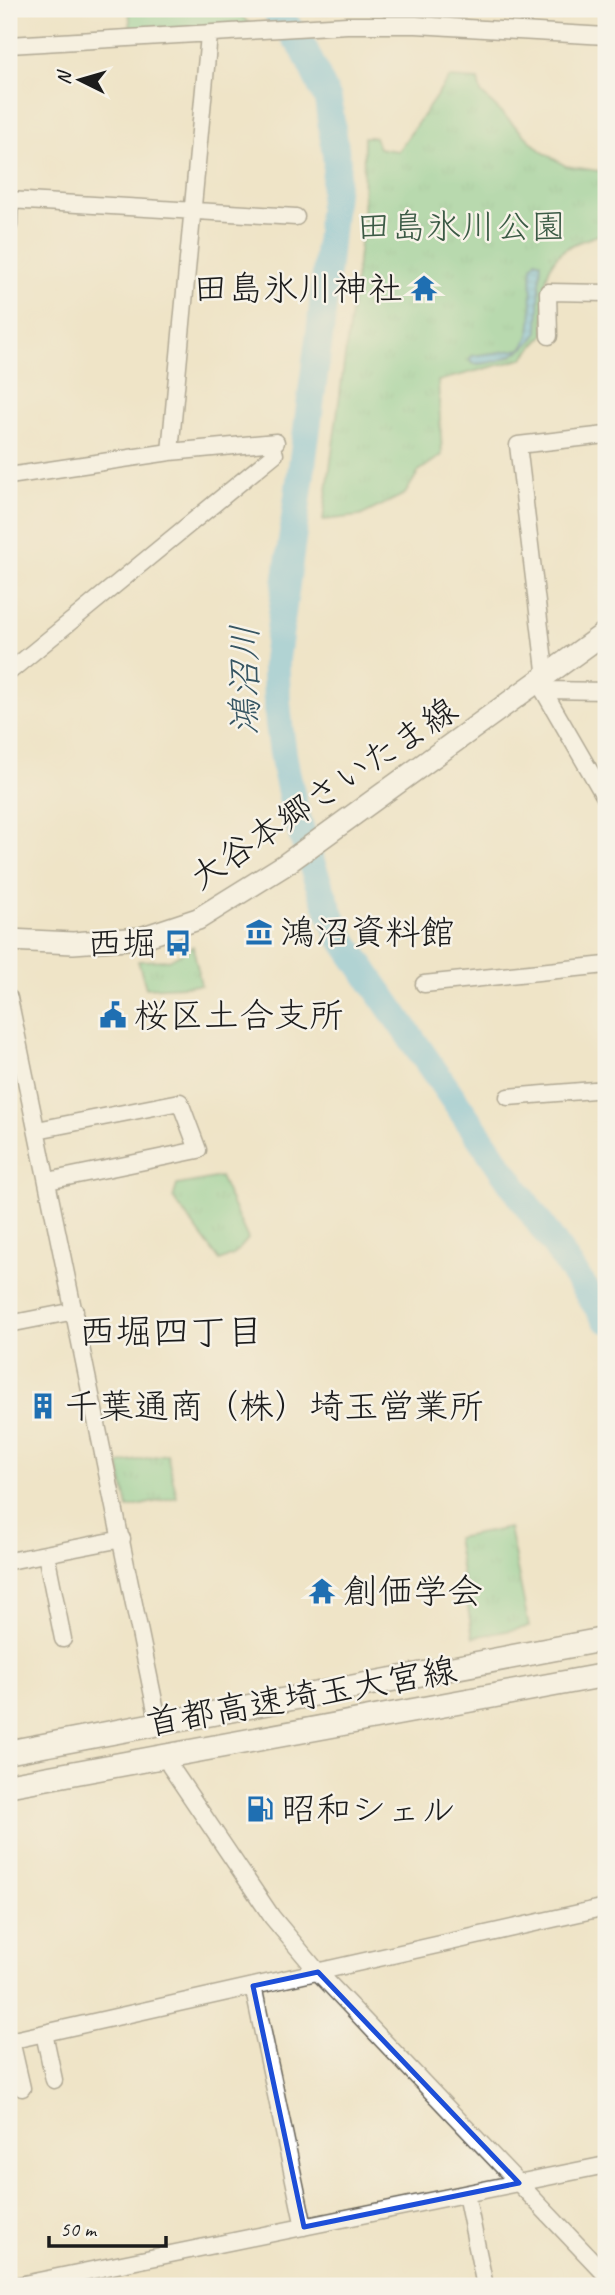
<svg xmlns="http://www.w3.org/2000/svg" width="615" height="2295" font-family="Caveat,'Klee One',sans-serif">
<defs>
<pattern id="park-tufts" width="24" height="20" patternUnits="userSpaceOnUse" patternTransform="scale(1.75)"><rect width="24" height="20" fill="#75cc90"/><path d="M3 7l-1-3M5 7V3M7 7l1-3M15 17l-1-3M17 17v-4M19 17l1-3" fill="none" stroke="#65af7c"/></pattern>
<pattern id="water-rules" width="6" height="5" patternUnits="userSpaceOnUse" patternTransform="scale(1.75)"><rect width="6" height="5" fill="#66bee3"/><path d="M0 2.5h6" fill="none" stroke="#58a3c2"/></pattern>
</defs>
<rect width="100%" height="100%" fill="#f7f3e8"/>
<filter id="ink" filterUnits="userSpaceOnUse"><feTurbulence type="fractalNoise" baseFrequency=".0143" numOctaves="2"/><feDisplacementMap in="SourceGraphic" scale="14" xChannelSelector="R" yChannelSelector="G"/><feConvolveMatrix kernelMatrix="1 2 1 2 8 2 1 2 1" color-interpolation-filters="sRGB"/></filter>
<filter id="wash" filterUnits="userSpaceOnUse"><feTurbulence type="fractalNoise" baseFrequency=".00686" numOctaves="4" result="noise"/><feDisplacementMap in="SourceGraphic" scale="28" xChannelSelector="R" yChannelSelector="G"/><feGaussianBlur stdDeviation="1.57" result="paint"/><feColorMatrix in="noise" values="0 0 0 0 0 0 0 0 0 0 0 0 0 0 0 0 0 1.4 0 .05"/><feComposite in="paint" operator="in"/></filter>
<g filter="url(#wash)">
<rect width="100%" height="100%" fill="#efe4c7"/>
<!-- park -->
<path fill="url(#park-tufts)" stroke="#487456" stroke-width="2" d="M 129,9 L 236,9 L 252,27 L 131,33 Z
M 449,78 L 478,80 L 481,93 L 541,151 L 566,166 L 606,172 L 606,232 C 595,237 581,240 570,246 C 537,264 545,304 544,335 L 522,359 L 438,381 L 442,455 L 419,471 L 405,494 L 360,516 L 323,520 L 363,222 L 364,137 L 375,137 L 379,148 L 398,151 Z
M 193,946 L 201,985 L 146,988 L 138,961 L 169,960 Z
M 220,1177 L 248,1239 L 235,1254 L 220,1261 L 173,1198 L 177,1185 Z
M 167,1454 L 177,1497 L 128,1508 L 119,1464 Z
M 509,1528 L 529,1627 L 473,1637 L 456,1538 Z"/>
<!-- water -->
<path fill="url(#water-rules)" stroke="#416d80" stroke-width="2" d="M 536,260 L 541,262 L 538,332 C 526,353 498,364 474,364 L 469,360 L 472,356 L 521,349 C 538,334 529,289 532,266 Z"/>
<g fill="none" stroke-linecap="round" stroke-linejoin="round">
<!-- river -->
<path stroke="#66bee3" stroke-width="28" d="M 275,9 L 304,49 L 328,100 L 337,162 L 321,324 L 276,659 C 274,755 301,846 339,934 L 606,1319"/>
</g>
</g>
<g filter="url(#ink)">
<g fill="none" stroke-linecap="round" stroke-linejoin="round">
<!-- minor casing -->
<g stroke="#666258" stroke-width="19">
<path id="minor" d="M 9,45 L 347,25 L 416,25 L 606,36
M 9,200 L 296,217
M 9,226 L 10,200
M 549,336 L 548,292 L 606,293
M 170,452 L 209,35
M 9,476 L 170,452 L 276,442
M 9,672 L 275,454
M 546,678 L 518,445 L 606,435
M 539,683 L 606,799
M 545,690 L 606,691
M 424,984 L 606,965
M 9,998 L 159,1725
M 508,1097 L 606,1089
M 37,1130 L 180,1102 L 198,1150 L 48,1181
M 9,1324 L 75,1311
M 46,1554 L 63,1639
M 9,1561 L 122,1539
M 170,1766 L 272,1917 L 318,1972 L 606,2275
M 253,1986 L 304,2227
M 44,2033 L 54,2080
M 11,2040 L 22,2088
M 9,2041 L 606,1907
M 466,2194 L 485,2286
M 14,2286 L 606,2165"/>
</g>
<!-- major casing -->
<g stroke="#666258" stroke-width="24">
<path id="major" d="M 9,940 L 73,943 L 141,938 L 198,919 L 283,866 L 606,632"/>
</g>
<!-- highway casing -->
<g stroke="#666258" stroke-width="26">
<path id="highway" d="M 9,1752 L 606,1639
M 9,1785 L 606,1675"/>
</g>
<!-- minor -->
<use href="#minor" stroke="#fff" stroke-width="16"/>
<!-- major -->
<use href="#major" stroke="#fff" stroke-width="21"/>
<!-- highway -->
<use href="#highway" stroke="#fff" stroke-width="23"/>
</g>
</g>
<!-- marked area -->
<path d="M0 0H615V2295H0ZM 318,1972 L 519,2183 L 304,2227 L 253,1986 Z" fill="#efe4c7" fill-opacity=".55" fill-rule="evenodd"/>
<path fill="none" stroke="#1d4ed8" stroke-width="5" stroke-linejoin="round" d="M 318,1972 L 519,2183 L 304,2227 L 253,1986 Z"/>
<!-- icons -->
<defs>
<g id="temple-bare" transform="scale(2.1)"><path d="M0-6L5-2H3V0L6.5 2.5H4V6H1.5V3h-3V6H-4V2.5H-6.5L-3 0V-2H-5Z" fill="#1f6fb2" stroke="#f7f3e8" stroke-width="2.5" paint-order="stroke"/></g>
<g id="museum-bare" transform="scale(2.1)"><path d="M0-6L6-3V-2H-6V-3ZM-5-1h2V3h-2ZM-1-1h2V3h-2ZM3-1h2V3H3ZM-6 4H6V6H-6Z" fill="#1f6fb2" stroke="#f7f3e8" stroke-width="2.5" paint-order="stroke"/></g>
<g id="bus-bare" transform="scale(2.1)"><path d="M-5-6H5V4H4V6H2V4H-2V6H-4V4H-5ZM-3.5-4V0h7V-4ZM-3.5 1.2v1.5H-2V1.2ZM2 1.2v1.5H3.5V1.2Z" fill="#1f6fb2" stroke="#f7f3e8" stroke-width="2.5" paint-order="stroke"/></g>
<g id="civic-bare" transform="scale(2.1)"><path d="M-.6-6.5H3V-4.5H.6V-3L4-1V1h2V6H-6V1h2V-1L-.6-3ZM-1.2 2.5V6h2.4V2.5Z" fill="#1f6fb2" stroke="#f7f3e8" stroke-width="2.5" paint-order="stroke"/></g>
<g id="building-bare" transform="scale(2.1)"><path d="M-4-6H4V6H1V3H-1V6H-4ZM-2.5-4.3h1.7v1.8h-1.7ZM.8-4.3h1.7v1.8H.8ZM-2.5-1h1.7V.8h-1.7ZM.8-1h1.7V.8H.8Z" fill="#1f6fb2" stroke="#f7f3e8" stroke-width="2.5" paint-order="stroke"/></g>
<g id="fuel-bare" transform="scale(2.1)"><path d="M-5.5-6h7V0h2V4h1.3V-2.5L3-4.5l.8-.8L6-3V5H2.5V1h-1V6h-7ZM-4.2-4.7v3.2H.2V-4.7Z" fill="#1f6fb2" stroke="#f7f3e8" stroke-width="2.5" paint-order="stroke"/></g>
</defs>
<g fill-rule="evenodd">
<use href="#temple-bare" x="424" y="288"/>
<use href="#museum-bare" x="259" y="932"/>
<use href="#bus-bare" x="178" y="943"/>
<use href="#civic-bare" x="113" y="1015"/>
<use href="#building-bare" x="43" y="1406"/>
<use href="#temple-bare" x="322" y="1591"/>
<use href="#fuel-bare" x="260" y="1809"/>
</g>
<g text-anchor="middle" stroke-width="5" stroke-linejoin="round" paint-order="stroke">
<!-- park labels -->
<g font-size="35" fill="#3b5a45" stroke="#f7f3e8">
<text x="461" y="238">田島氷川公園</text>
</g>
<!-- poi labels -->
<g font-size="35" fill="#1c1c1c" stroke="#f7f3e8" text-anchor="start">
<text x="403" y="300" text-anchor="end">田島氷川神社</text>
<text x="280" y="944">鴻沼資料館</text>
<text x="157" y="955" text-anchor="end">西堀</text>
<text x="134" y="1027">桜区土合支所</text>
<text x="64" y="1418">千葉通商（株）埼玉営業所</text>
<text x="343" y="1603">創価学会</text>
<text x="281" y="1821">昭和シェル</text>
</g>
<!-- street labels -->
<g font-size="35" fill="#1c1c1c" stroke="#f7f3e8">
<text transform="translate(323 793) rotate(-34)" y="12">大谷本郷さいたま線</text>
<text transform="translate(301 1696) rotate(-10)" y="12">首都高速埼玉大宮線</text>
</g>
<!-- water labels -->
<g font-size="37" font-style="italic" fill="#365562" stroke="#f7f3e8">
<text transform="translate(244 680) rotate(-90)" y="13">鴻沼川</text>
</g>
<!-- neighbourhood labels -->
<g font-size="37" fill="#1c1c1c" stroke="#f7f3e8">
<text x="171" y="1344">西堀四丁目</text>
</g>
</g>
<!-- margin -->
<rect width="615" height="2295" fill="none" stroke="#f7f3e8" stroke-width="35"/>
<!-- north arrow -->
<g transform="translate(80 80) rotate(275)" stroke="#f7f3e8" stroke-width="5" paint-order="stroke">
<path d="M0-5L12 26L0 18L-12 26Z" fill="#1c1c1c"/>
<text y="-10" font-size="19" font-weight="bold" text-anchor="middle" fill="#1c1c1c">N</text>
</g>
<!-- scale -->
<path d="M49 2236v10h117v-10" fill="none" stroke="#1c1c1c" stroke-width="3.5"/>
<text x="60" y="2236" font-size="21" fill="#1c1c1c" stroke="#f7f3e8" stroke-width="5" paint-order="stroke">50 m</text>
</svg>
